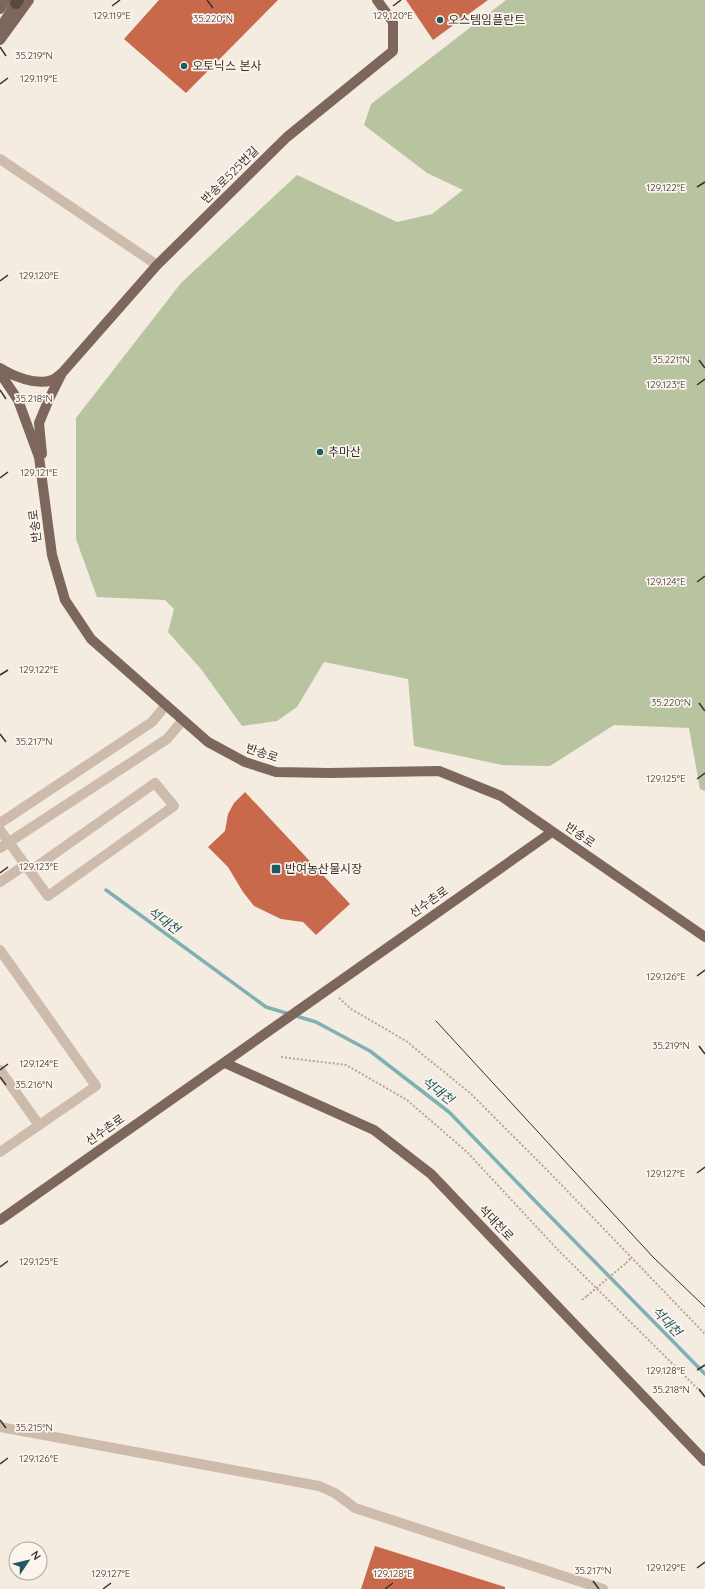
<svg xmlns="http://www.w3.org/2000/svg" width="705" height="1589" font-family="Quicksand,'Noto Sans KR',sans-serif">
<rect width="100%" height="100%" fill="#f4ebe1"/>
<!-- green -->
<path fill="#b8c4a0" d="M 506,0 L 705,0 L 705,791 L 700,789 L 689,728 L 614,725 L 550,766 L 502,765 L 414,746 L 408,679 L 324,662 L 297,707 L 277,721 L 242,726 L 201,669 L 168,632 L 174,609 L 165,600 L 97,597 L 76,539 L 76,418 L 181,283 L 297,175 L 397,222 L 432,214 L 463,190 L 427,173 L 364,125 L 371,104 Z"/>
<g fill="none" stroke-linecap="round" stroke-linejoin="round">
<!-- stream -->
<path stroke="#7fb0b2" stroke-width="3.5" d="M 106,890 L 266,1007 L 316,1022 L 370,1051 L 449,1112 L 542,1208 L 705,1374"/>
</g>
<!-- building -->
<path fill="#c8694b" d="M 159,0 L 278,0 L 186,93 L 124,39 Z
M 406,0 L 488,0 L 433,40 Z
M 245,792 L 350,904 L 316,935 L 303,922 L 281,919 L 254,906 L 243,892 L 228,867 L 208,847 L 225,831 L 228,814 L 234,803 Z
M 375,1546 L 505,1587 L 505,1589 L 361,1589 Z"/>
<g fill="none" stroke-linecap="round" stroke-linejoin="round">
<!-- path -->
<path stroke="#b9a596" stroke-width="2" stroke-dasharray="2 2" stroke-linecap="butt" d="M 339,998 L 351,1009 L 406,1041 L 470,1093 L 552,1175 L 705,1334
M 281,1057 L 346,1065 L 407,1100 L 467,1152 L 558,1250 L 705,1396
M 626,1263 L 631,1258
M 582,1300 L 587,1296"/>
<!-- minor -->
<path stroke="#cdbbac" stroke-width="10" d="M 0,159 L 157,265
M 0,823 L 152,722 L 166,705
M 0,830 L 48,896 L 174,806 L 155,783 L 30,871
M 0,848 L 167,739 L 183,720
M 0,882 L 25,865
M 0,950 L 96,1086 L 0,1152
M 0,1070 L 39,1125
M 0,1427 L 319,1486 L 335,1493 L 355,1508 L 603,1589"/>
<!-- major -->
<path stroke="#7d675c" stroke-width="10" d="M 0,9 L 6,0
M 0,28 L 16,3
M 0,40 L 29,0
M 0,368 C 13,376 36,386 52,380 C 55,379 59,375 62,373 L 157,265 L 287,137 L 393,51 L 393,22 L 377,0
M 0,373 L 18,400 L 39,457 L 52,555 L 65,600 L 91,639 L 208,742 L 245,762 L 276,772 L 329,773 L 439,771 L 501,796 L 705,937
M 42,454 L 39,423 L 49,399 L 61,375
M 225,1063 L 374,1130 L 431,1174 L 705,1461
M 0,1220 L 552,832"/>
<!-- highway -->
<path stroke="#5c4a42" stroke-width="12" d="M 16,3 L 18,0"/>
<!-- tram -->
<path stroke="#3b302b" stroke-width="1" d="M 436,1021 L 653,1257 L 705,1307"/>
<!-- path-bridge -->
<path stroke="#b9a596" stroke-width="2" stroke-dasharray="2 2" stroke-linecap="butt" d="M 587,1296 L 626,1263"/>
</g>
<!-- ticks -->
<path fill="none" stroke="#3b302b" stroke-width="1.5" d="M 207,0 L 213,8M 112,6 L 120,0M 393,6 L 401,0M 0,47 L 6,56M 0,84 L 8,78M 697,187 L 705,182M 0,281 L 8,275M 699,360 L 705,368M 697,385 L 705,379M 0,390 L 6,399M 0,478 L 8,472M 697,582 L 705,576M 0,675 L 8,670M 699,703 L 705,711M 0,734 L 6,742M 697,779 L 705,773M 0,873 L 8,867M 697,976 L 705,970M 699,1046 L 705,1054M 0,1070 L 8,1064M 0,1077 L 6,1085M 697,1173 L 705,1167M 0,1267 L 8,1261M 697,1370 L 705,1365M 699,1389 L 705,1397M 0,1420 L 6,1428M 0,1464 L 8,1458M 697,1568 L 705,1562M 593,1581 L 599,1589M 103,1589 L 111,1583M 385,1589 L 393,1583"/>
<!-- markers -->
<g fill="#1f5a5e" stroke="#fbf5ee" stroke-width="1.5">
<circle cx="440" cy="20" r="4"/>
<circle cx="184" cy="66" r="4"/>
<circle cx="320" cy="452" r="4"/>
<rect x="271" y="864" width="10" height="10" rx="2"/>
</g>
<g text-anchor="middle" stroke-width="3.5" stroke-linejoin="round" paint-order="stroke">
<!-- poi labels -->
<g font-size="12" fill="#3b302b" stroke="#fbf5ee" text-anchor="start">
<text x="448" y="24">오스템임플란트</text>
<text x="192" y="70">오토닉스 본사</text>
<text x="328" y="456">추마산</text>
<text x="285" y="873">반여농산물시장</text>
</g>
<!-- street labels -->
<g font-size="12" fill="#3b302b" stroke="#fbf5ee">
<text transform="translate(230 175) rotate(-45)" y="4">반송로525번길</text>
<text transform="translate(35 526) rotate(-97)" y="4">반송로</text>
<text transform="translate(262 753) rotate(19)" y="4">반송로</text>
<text transform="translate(580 835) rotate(35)" y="4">반송로</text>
<text transform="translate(429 902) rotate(-35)" y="4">선수촌로</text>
<text transform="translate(105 1130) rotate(-35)" y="4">선수촌로</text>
<text transform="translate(496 1223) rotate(46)" y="4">석대천로</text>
</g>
<!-- water labels -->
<g font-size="13" font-style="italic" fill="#1f5a5e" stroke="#fbf5ee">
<text transform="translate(164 920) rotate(36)" y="5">석대천</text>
<text transform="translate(438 1090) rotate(38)" y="5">석대천</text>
<text transform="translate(667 1321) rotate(46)" y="5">석대천</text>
</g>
</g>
<g font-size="10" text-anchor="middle" fill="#3b302b" stroke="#fbf5ee" stroke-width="3.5" stroke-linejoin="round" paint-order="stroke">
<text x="112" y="19">129.119°E</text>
<text x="393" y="19">129.120°E</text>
<text x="213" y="22">35.220°N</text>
<text x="34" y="59">35.219°N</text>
<text x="39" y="82">129.119°E</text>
<text x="666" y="191">129.122°E</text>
<text x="39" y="279">129.120°E</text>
<text x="671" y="363">35.221°N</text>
<text x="666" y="388">129.123°E</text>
<text x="34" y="402">35.218°N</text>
<text x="39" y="476">129.121°E</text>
<text x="666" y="585">129.124°E</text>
<text x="39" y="673">129.122°E</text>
<text x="671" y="706">35.220°N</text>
<text x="34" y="745">35.217°N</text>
<text x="666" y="782">129.125°E</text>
<text x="39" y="870">129.123°E</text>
<text x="666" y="980">129.126°E</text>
<text x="671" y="1049">35.219°N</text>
<text x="39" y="1067">129.124°E</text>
<text x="34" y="1088">35.216°N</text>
<text x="666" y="1177">129.127°E</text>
<text x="39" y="1265">129.125°E</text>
<text x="666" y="1374">129.128°E</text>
<text x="671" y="1393">35.218°N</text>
<text x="34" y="1431">35.215°N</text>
<text x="39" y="1462">129.126°E</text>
<text x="666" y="1571">129.129°E</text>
<text x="593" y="1574">35.217°N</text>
<text x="111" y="1577">129.127°E</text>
<text x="393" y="1577">129.128°E</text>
</g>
<!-- north arrow -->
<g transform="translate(28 1561) rotate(55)"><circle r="19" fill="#fbf5ee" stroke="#aea6a0"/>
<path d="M0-3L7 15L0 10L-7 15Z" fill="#1f5a5e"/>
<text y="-6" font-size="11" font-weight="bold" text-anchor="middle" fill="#3b302b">N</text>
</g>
</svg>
